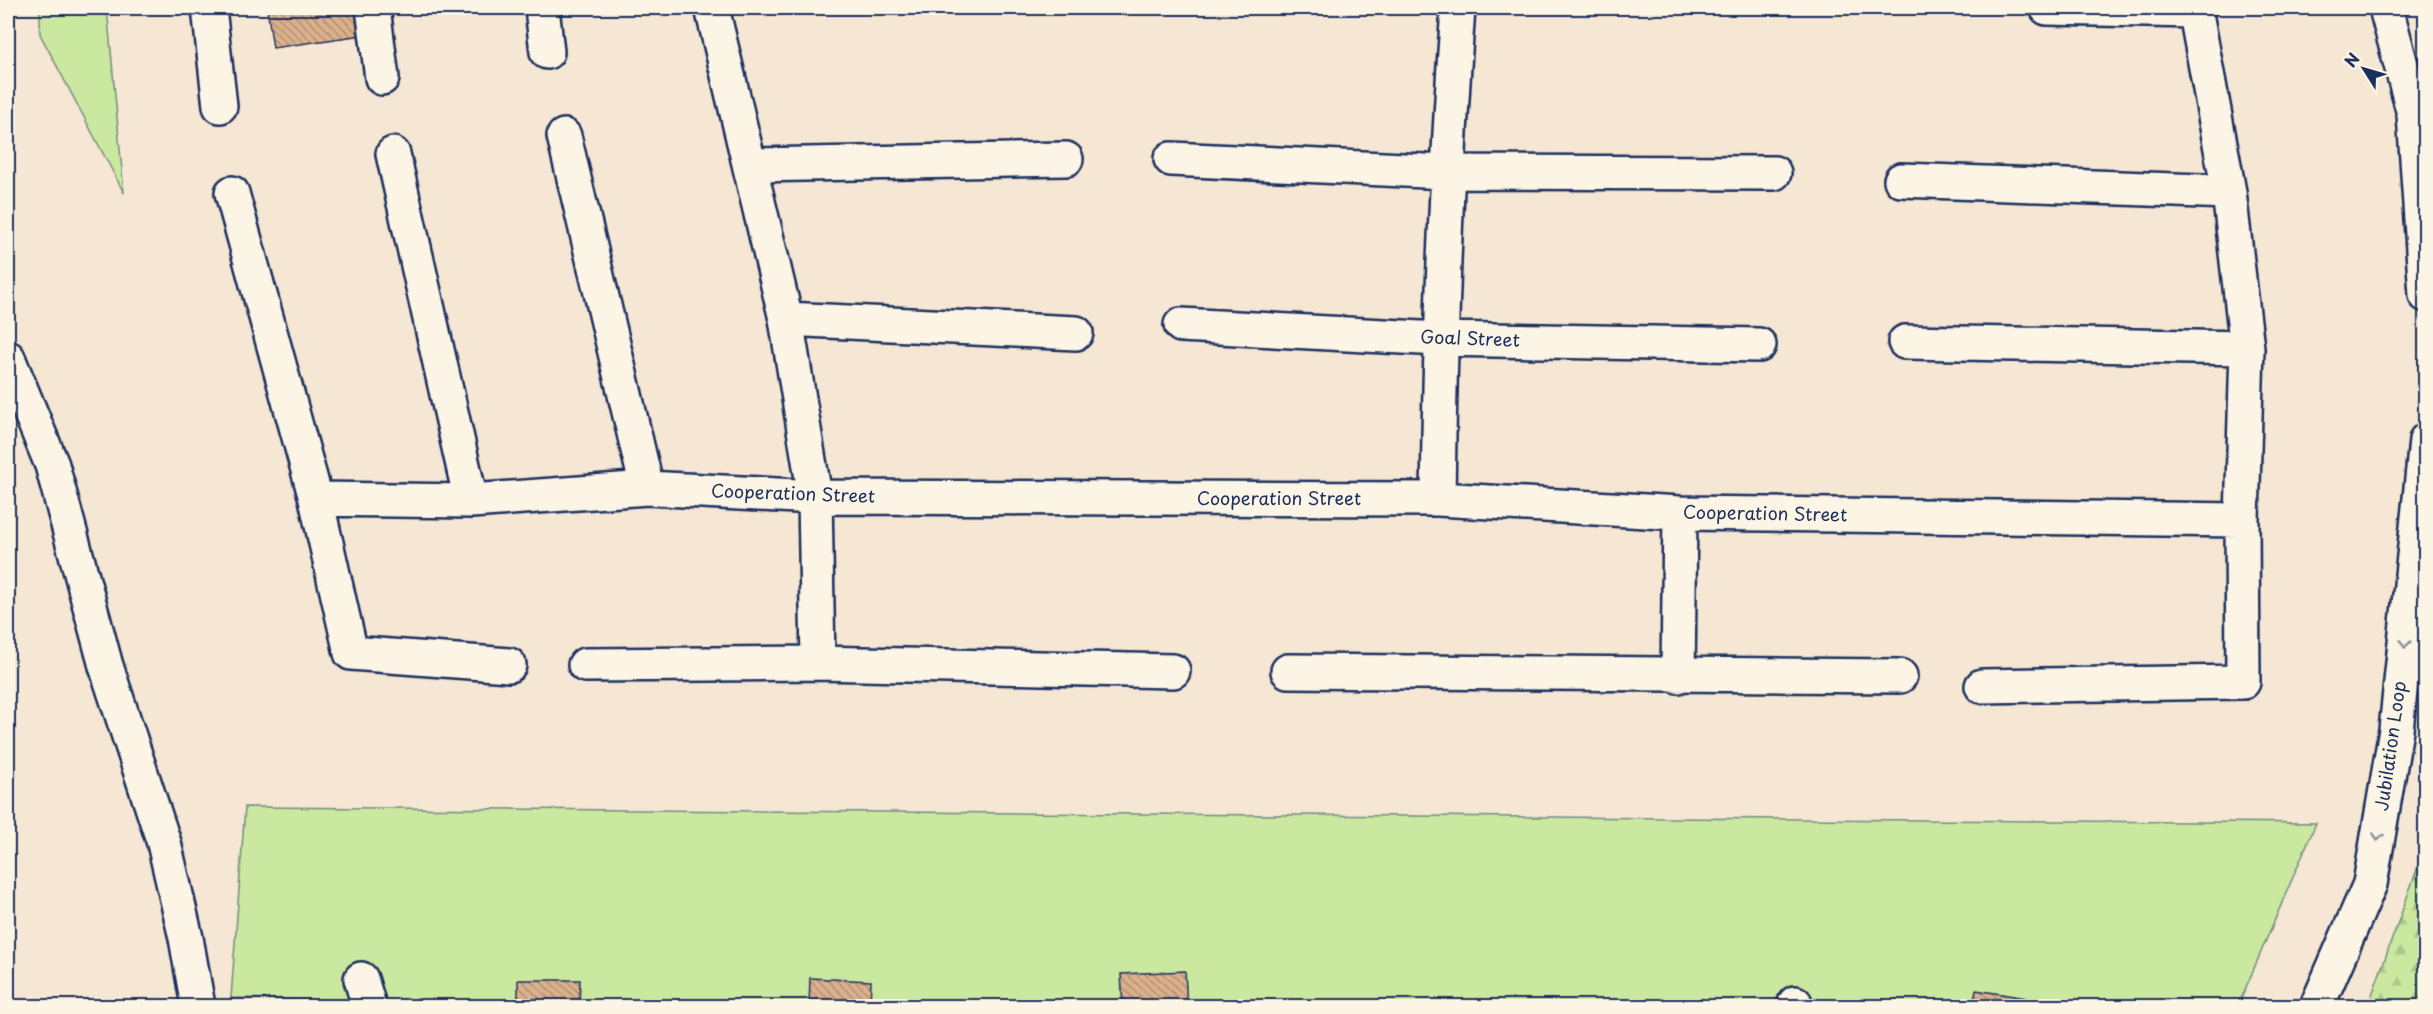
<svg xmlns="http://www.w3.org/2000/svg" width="2433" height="1014" font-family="'Playpen Sans',sans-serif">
<defs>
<pattern id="forest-firs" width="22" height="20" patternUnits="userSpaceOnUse" patternTransform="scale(1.5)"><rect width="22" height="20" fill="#cae8a0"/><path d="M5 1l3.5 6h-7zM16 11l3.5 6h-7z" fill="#adc78c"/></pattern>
<pattern id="building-back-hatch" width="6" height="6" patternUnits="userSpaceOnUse" patternTransform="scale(1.5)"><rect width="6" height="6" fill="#dbb08c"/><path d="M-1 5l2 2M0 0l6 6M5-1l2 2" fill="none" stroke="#b19076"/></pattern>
</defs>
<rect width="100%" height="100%" fill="#f5e7d3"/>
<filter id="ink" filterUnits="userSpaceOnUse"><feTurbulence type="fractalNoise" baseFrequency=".0167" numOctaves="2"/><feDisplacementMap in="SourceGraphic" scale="12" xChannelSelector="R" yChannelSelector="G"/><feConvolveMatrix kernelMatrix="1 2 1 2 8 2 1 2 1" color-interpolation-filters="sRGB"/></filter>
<g filter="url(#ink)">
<!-- grass -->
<path fill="#cae8a0" stroke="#728c7f" stroke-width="1.5" d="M 40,8 L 107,8 L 124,193 L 40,34 Z
M 245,807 L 2316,823 L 2238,1006 L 540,1006 L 231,998 Z"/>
<!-- forest -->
<path fill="url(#forest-firs)" stroke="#728c7f" stroke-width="1.5" d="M 2425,847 L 2425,1006 L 2368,1006 Z"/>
<!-- building -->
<path fill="url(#building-back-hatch)" stroke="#1b2f5e" stroke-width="1.5" d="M 267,8 L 358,8 L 362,35 L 273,48 Z
M 1185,971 L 1187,1006 L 1123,1006 L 1121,974 Z
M 810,978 L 871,981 L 870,1006 L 809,1006 Z
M 518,980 L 580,980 L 579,1006 L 518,1006 Z
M 1976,990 L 2026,998 L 2025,1006 L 1973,1006 Z"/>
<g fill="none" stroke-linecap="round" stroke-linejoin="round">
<!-- minor casing -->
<g stroke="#1b2f5e" stroke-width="38">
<path id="minor" d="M 209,8 L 220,106
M 373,8 L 382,78
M 542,8 L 547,52
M 712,8 L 786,319 L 815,497 L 818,663
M 2047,8 L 2196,11
M 564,136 L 647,488
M 393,154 L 471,501
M 1171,159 L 1446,172 L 1774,173
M 750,165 L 1066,159
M 1901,180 L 2229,192
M 232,193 L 316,499 L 351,653 L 509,665
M 786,319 L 1076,333
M 1181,325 L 1440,339 L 1759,345
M 1905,342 L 2247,348
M 8,358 L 52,465 L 106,666 L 164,843 L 186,938 L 198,1006
M 316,499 L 471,501 L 647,488 L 815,497 L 1438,499 L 1680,513 L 2242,520
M 1438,499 C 1440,335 1446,172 1458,8
M 585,665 L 818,663 L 1173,671
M 1288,671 L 1900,676
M 1678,676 L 1680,513
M 1982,686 L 2243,682 L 2242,520 L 2247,348 L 2229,192 L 2195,8
M 361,979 L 369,1006
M 1794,1006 L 1795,1003"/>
</g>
<!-- secondary casing -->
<g stroke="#1b2f5e" stroke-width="38">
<path id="secondary" d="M 2386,8 L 2414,114 L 2426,295
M 2317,1006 L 2370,884 L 2396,730 L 2426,440"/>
</g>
<!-- minor -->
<use href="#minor" stroke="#fcf5e5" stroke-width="33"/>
<!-- secondary -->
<use href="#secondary" stroke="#fcf5e5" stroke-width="33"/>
</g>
<!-- one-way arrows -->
<defs><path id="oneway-chevron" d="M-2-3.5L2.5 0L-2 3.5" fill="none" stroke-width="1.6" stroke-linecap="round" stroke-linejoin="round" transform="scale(1.5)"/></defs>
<g stroke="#8c92a2">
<use href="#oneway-chevron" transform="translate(2405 644) rotate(96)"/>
<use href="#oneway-chevron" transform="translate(2378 837) rotate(99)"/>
</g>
</g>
<g text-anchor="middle" stroke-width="6" stroke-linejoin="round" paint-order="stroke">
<!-- street labels -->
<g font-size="18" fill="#1b2f5e" stroke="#fcf5e5">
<text transform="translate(1470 339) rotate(2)" y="6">Goal Street</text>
<text transform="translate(793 494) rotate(2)" y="6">Cooperation Street</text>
<text x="1279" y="505">Cooperation Street</text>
<text transform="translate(1765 514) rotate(1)" y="6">Cooperation Street</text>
<text transform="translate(2391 746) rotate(-82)" y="6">Jubilation Loop</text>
</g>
</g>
<!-- margin -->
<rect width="2433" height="1014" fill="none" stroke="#fcf5e5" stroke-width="30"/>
<rect x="15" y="15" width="2403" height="984" fill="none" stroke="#1b2f5e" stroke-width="2" filter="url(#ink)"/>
<!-- north arrow -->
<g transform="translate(2364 69) rotate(307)" stroke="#fcf5e5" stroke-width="4.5" paint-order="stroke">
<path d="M0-4.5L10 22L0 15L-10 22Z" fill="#1b2f5e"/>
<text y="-9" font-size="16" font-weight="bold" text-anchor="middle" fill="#1b2f5e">N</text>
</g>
</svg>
